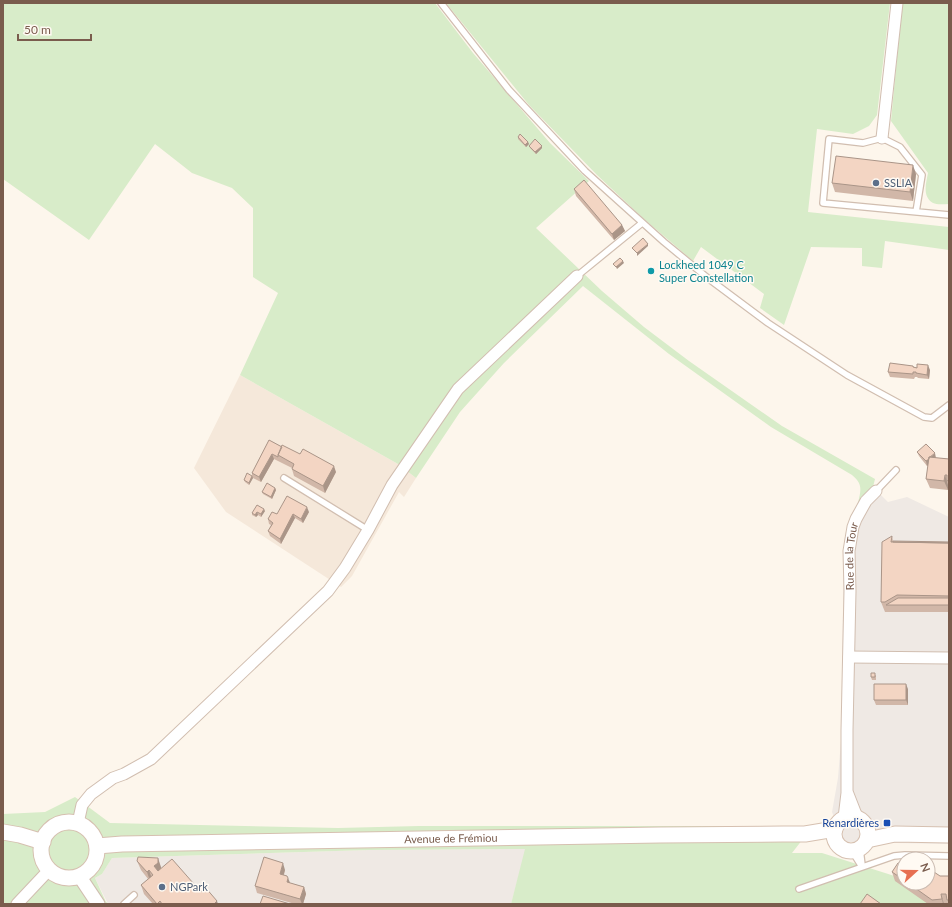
<svg xmlns="http://www.w3.org/2000/svg" width="952" height="907" font-family="Lato,sans-serif">
<rect width="100%" height="100%" fill="#fdf6ec"/>
<!-- residential -->
<path fill="#f5e8da" d="M 240,375 L 398,464 L 416,478 L 404,497 L 399,492 L 352,576 L 341,587 L 226,512 L 194,468 Z"/>
<!-- industrial -->
<path fill="#efe9e4" d="M 873,487 L 888,502 L 907,497 L 949,517 L 949,844 L 844,842 L 832,812 L 838,778 L 841,741 L 844,542 L 847,526 L 858,503 Z
M 526,849 L 511,904 L 110,904 L 107,902 L 95,878 L 102,874 L 112,858 L 369,850 Z"/>
<!-- green -->
<path fill="#d8ecc9" d="M 3,3 L 435,3 L 473,53 L 550,143 L 589,181 L 536,228 L 602,291 L 644,327 L 689,361 L 782,426 L 875,479 L 873,487 L 858,503 C 861,490 863,484 852,475 L 771,427 L 669,354 L 583,286 L 504,363 L 460,412 L 416,478 L 398,464 L 240,375 L 278,293 L 253,277 L 253,208 L 232,188 L 192,173 L 155,144 L 89,240 L 3,179 Z
M 446,3 L 890,3 L 877,115 L 869,126 L 853,134 L 817,129 L 808,212 L 949,227 L 949,250 L 885,241 L 882,268 L 862,266 L 862,248 L 811,247 L 784,325 L 760,308 L 764,294 L 701,247 L 693,261 L 644,219 L 597,175 L 529,105 Z
M 902,3 L 949,3 L 949,204 C 944,204 937,205 933,203 C 922,197 926,183 928,173 L 891,121 Z
M 75,797 L 110,823 L 338,828 L 419,826 L 813,826 L 792,853 L 822,853 L 904,879 L 904,883 L 949,893 L 949,904 L 511,904 L 525,849 L 369,850 L 112,858 L 102,874 L 95,878 L 106,902 L 110,904 L 3,904 L 3,814 L 45,812 Z"/>
<g fill="none" stroke-linecap="round" stroke-linejoin="round">
<!-- service casing -->
<g stroke="#d1beb0" stroke-width="8">
<path id="service" d="M 441,3 L 509,90 L 585,171 L 664,242 L 709,279 L 768,323 L 847,375 L 924,417 L 932,418 L 949,405
M 916,212 L 922,175 L 900,147 L 882,138 L 863,143 L 829,139 L 823,203 L 949,215
M 577,276 L 642,223
M 284,478 L 368,530
M 876,491 L 896,470
M 860,849 L 862,865
M 852,851 L 862,867
M 799,889 L 894,856 L 905,855 L 949,856
M 124,904 L 134,895"/>
</g>
<!-- minor casing -->
<g stroke="#d1beb0" stroke-width="13">
<g id="minor">
<path d="M 882,138 L 897,3"/>
<path d="M 849,657 L 949,658"/>
<path d="M 848,794 L 857,817"/>
<path id="s1" d="M 844,818 L 847,793 L 847,730 L 850,591 L 849,551 L 853,527 L 856,519 L 866,501 L 876,491"/>
<path d="M 78,823 L 82,805 L 91,794 L 113,778 L 124,774 L 151,759 L 328,591 L 345,568 L 368,530 L 392,485 L 458,389 L 577,276"/>
<path d="M 17,904 L 49,870"/>
</g>
</g>
<!-- tertiary casing -->
<g stroke="#d1beb0" stroke-width="15">
<path id="tertiary" d="M 80,877 L 98,904"/>
</g>
<!-- secondary casing -->
<g stroke="#d6c0b0" stroke-width="17">
<g id="secondary">
<circle cx="851" cy="834" r="17"/>
<circle cx="69" cy="850" r="28"/>
<path d="M 3,832 L 20,835 L 43,842"/>
<path d="M 867,840 L 895,834 L 949,835"/>
<path id="s2" d="M 97,846 L 122,844 L 660,835 L 783,834 L 805,834 L 835,829"/>
</g>
</g>
<!-- service -->
<use href="#service" stroke="#fff" stroke-width="5.5"/>
<!-- minor -->
<use href="#minor" stroke="#fff" stroke-width="11"/>
<!-- tertiary -->
<use href="#tertiary" stroke="#fff" stroke-width="13"/>
<!-- secondary -->
<use href="#secondary" stroke="#fff" stroke-width="15"/>
</g>
<!-- wall -->
<path fill="#d1b7a8" d="M 518,137 L 528,142 L 529,144 L 526,147 L 518,139 Z
M 529,146 L 542,148 L 536,154 L 530,148 Z
M 916,174 L 913,201 L 835,192 L 832,183 Z
M 574,189 L 622,225 L 625,231 L 614,240 L 576,196 Z
M 913,366 L 914,367 L 930,370 L 929,379 L 918,378 L 917,377 L 915,377 L 914,379 L 890,377 L 888,372 Z
M 269,440 L 282,447 L 336,472 L 325,493 L 294,476 L 292,469 L 292,468 L 274,459 L 261,482 L 253,478 L 249,485 L 245,482 L 244,480 L 252,476 L 252,473 Z
M 917,452 L 936,458 L 949,459 L 949,487 L 948,485 L 948,490 L 930,488 L 926,479 L 928,466 L 927,466 L 919,456 Z
M 275,488 L 276,490 L 272,499 L 263,494 L 262,492 Z
M 265,511 L 261,517 L 258,515 L 256,517 L 252,515 L 252,513 Z
M 309,512 L 303,523 L 295,518 L 281,544 L 270,536 L 268,531 L 271,525 L 269,524 L 268,519 L 277,514 Z
M 892,536 L 893,541 L 949,542 L 949,612 L 885,612 L 881,602 Z
M 876,675 L 876,680 L 872,680 L 871,677 Z
M 908,689 L 908,705 L 876,705 L 874,700 Z
M 137,861 L 161,867 L 161,868 L 201,892 L 218,904 L 153,904 L 144,894 L 141,885 L 148,879 L 141,870 Z
M 904,863 L 904,883 L 928,883 L 940,876 L 949,876 L 949,904 L 948,904 L 948,903 L 944,903 L 944,904 L 928,904 L 895,881 L 892,872 Z
M 285,870 L 284,875 L 290,883 L 304,887 L 306,894 L 303,904 L 295,904 L 257,893 L 255,886 Z"/>
<!-- shaded-wall -->
<path fill="#aa9588" d="M 528,142 L 529,144 L 526,147 L 525,145 Z
M 542,146 L 542,148 L 536,154 L 535,152 Z
M 913,165 L 916,174 L 913,201 L 910,192 Z
M 622,225 L 625,231 L 614,240 L 612,234 Z
M 648,244 L 648,246 L 637,256 L 637,253 Z
M 623,261 L 624,263 L 617,269 L 616,267 Z
M 928,365 L 930,370 L 929,379 L 927,375 Z
M 935,453 L 936,458 L 927,466 L 926,461 Z
M 272,454 L 274,459 L 261,482 L 259,477 Z
M 334,466 L 336,472 L 325,493 L 323,486 Z
M 945,475 L 948,485 L 948,490 L 944,481 Z
M 252,476 L 253,478 L 249,485 L 249,483 Z
M 275,488 L 276,490 L 272,499 L 271,497 Z
M 307,507 L 309,512 L 303,523 L 301,519 Z
M 264,509 L 265,511 L 261,517 L 261,514 Z
M 257,512 L 258,515 L 256,517 L 255,515 Z
M 293,514 L 295,518 L 281,544 L 280,539 Z
M 906,684 L 908,689 L 908,705 L 906,700 Z
M 158,858 L 161,867 L 161,872 L 157,875 L 154,866 Z
M 283,863 L 285,870 L 282,880 L 280,874 Z
M 149,870 L 152,879 L 150,881 L 147,872 Z
M 288,878 L 291,885 L 287,882 Z
M 304,887 L 306,894 L 303,904 L 302,904 L 300,899 Z
M 941,894 L 944,904 L 943,904 Z
M 217,901 L 218,904 L 214,904 Z"/>
<!-- building -->
<path fill="#f3d5c3" stroke="#aa9588" d="M 520,134 L 528,142 L 525,145 L 518,137 Z
M 535,139 L 542,146 L 535,152 L 529,146 Z
M 836,156 L 913,165 L 910,192 L 832,183 Z
M 584,180 L 622,225 L 612,234 L 574,189 Z
M 643,238 L 648,244 L 637,253 L 632,248 Z
M 620,258 L 623,261 L 616,267 L 613,264 Z
M 890,363 L 913,366 L 913,367 L 917,368 L 917,364 L 928,365 L 927,375 L 916,373 L 916,372 L 913,372 L 913,374 L 888,372 Z
M 269,440 L 282,447 L 278,455 L 278,457 L 272,454 L 259,477 L 252,473 Z
M 926,444 L 935,453 L 930,457 L 929,457 L 929,459 L 926,461 L 917,452 Z
M 282,445 L 300,454 L 303,449 L 334,466 L 323,486 L 292,469 L 294,464 L 278,455 Z
M 929,457 L 949,459 L 949,480 L 947,481 L 947,475 L 945,475 L 944,481 L 926,479 Z
M 247,473 L 252,476 L 249,483 L 244,480 Z
M 267,483 L 275,488 L 271,497 L 262,492 Z
M 287,496 L 307,507 L 301,519 L 293,514 L 280,539 L 268,531 L 273,523 L 268,519 L 272,512 L 277,514 Z
M 257,505 L 264,509 L 261,514 L 257,512 L 255,515 L 252,513 Z
M 892,536 L 891,542 L 949,543 L 949,596 L 897,595 L 885,602 L 881,602 L 882,542 Z
M 893,541 L 949,542 L 949,543 L 893,542 Z
M 898,598 L 949,598 L 949,605 L 886,605 Z
M 871,673 L 875,673 L 875,677 L 871,677 Z
M 874,684 L 906,684 L 906,700 L 874,700 Z
M 138,857 L 158,858 L 158,863 L 154,866 L 158,871 L 172,859 L 201,892 L 205,887 L 217,901 L 214,904 L 162,904 L 160,901 L 157,904 L 141,885 L 153,875 L 149,870 L 147,872 L 137,861 Z
M 264,857 L 283,863 L 280,874 L 287,876 L 288,878 L 287,882 L 304,887 L 300,899 L 255,886 Z
M 898,863 L 904,863 L 904,880 L 892,872 Z
M 928,868 L 940,876 L 949,876 L 949,900 L 947,900 L 946,894 L 941,894 L 942,899 L 932,900 L 908,883 L 928,883 Z
M 867,894 L 881,904 L 860,904 Z
M 263,896 L 290,904 L 260,904 Z"/>
<!-- markers -->
<g fill="#5c6f8a" stroke="#fffaf3" stroke-width="1.5">
<circle cx="876" cy="183" r="4"/>
<circle cx="162" cy="887" r="4"/>
</g>
<circle fill="#0f9aa8" stroke="#fffaf3" stroke-width="1.5" cx="651" cy="271" r="4"/>
<rect fill="#1a4fb4" stroke="#fffaf3" stroke-width="1.5" x="883" y="819" width="8" height="8" rx="2"/>
<g text-anchor="middle" stroke-width="3" stroke-linejoin="round" paint-order="stroke">
<!-- service labels -->
<g font-size="11" fill="#4e5e75" stroke="#fffaf3" text-anchor="start">
<text x="884" y="187">SSLIA</text>
<text x="170" y="891">NGPark</text>
</g>
<!-- culture labels -->
<g font-size="11" fill="#0d838f" stroke="#fffaf3" text-anchor="start">
<text x="659" y="269">Lockheed 1049 C<tspan x="659" dy="13">Super Constellation</tspan></text>
</g>
<!-- street labels -->
<g font-size="11" fill="#7a5c4d" stroke="#fffaf3">
<text dy="4" stroke="none"><textPath href="#s1" startOffset="262">Rue de la Tour</textPath></text>
<text dy="4" stroke="none"><textPath href="#s2" startOffset="354">Avenue de Frémiou</textPath></text>
</g>
<!-- transit labels -->
<g font-size="11" fill="#164399" stroke="#fffaf3" text-anchor="end">
<text x="879" y="827">Renardières</text>
</g>
</g>
<!-- border -->
<rect width="952" height="907" fill="none" stroke="#7a5c4d" stroke-width="8"/>
<!-- north arrow -->
<g transform="translate(916 871) rotate(69)"><circle r="19" fill="#fffaf3" stroke="#cabbb1"/>
<path d="M0-3L7 15L0 10L-7 15Z" fill="#e76f51"/>
<text y="-6" font-size="11" font-weight="bold" text-anchor="middle" fill="#7a5c4d">N</text>
</g>
<!-- scale -->
<path d="M18 34v6h73v-6" fill="none" stroke="#7a5c4d" stroke-width="2"/>
<text x="24" y="34" font-size="12" fill="#7a5c4d" stroke="#fffaf3" stroke-width="3" paint-order="stroke">50 m</text>
</svg>
